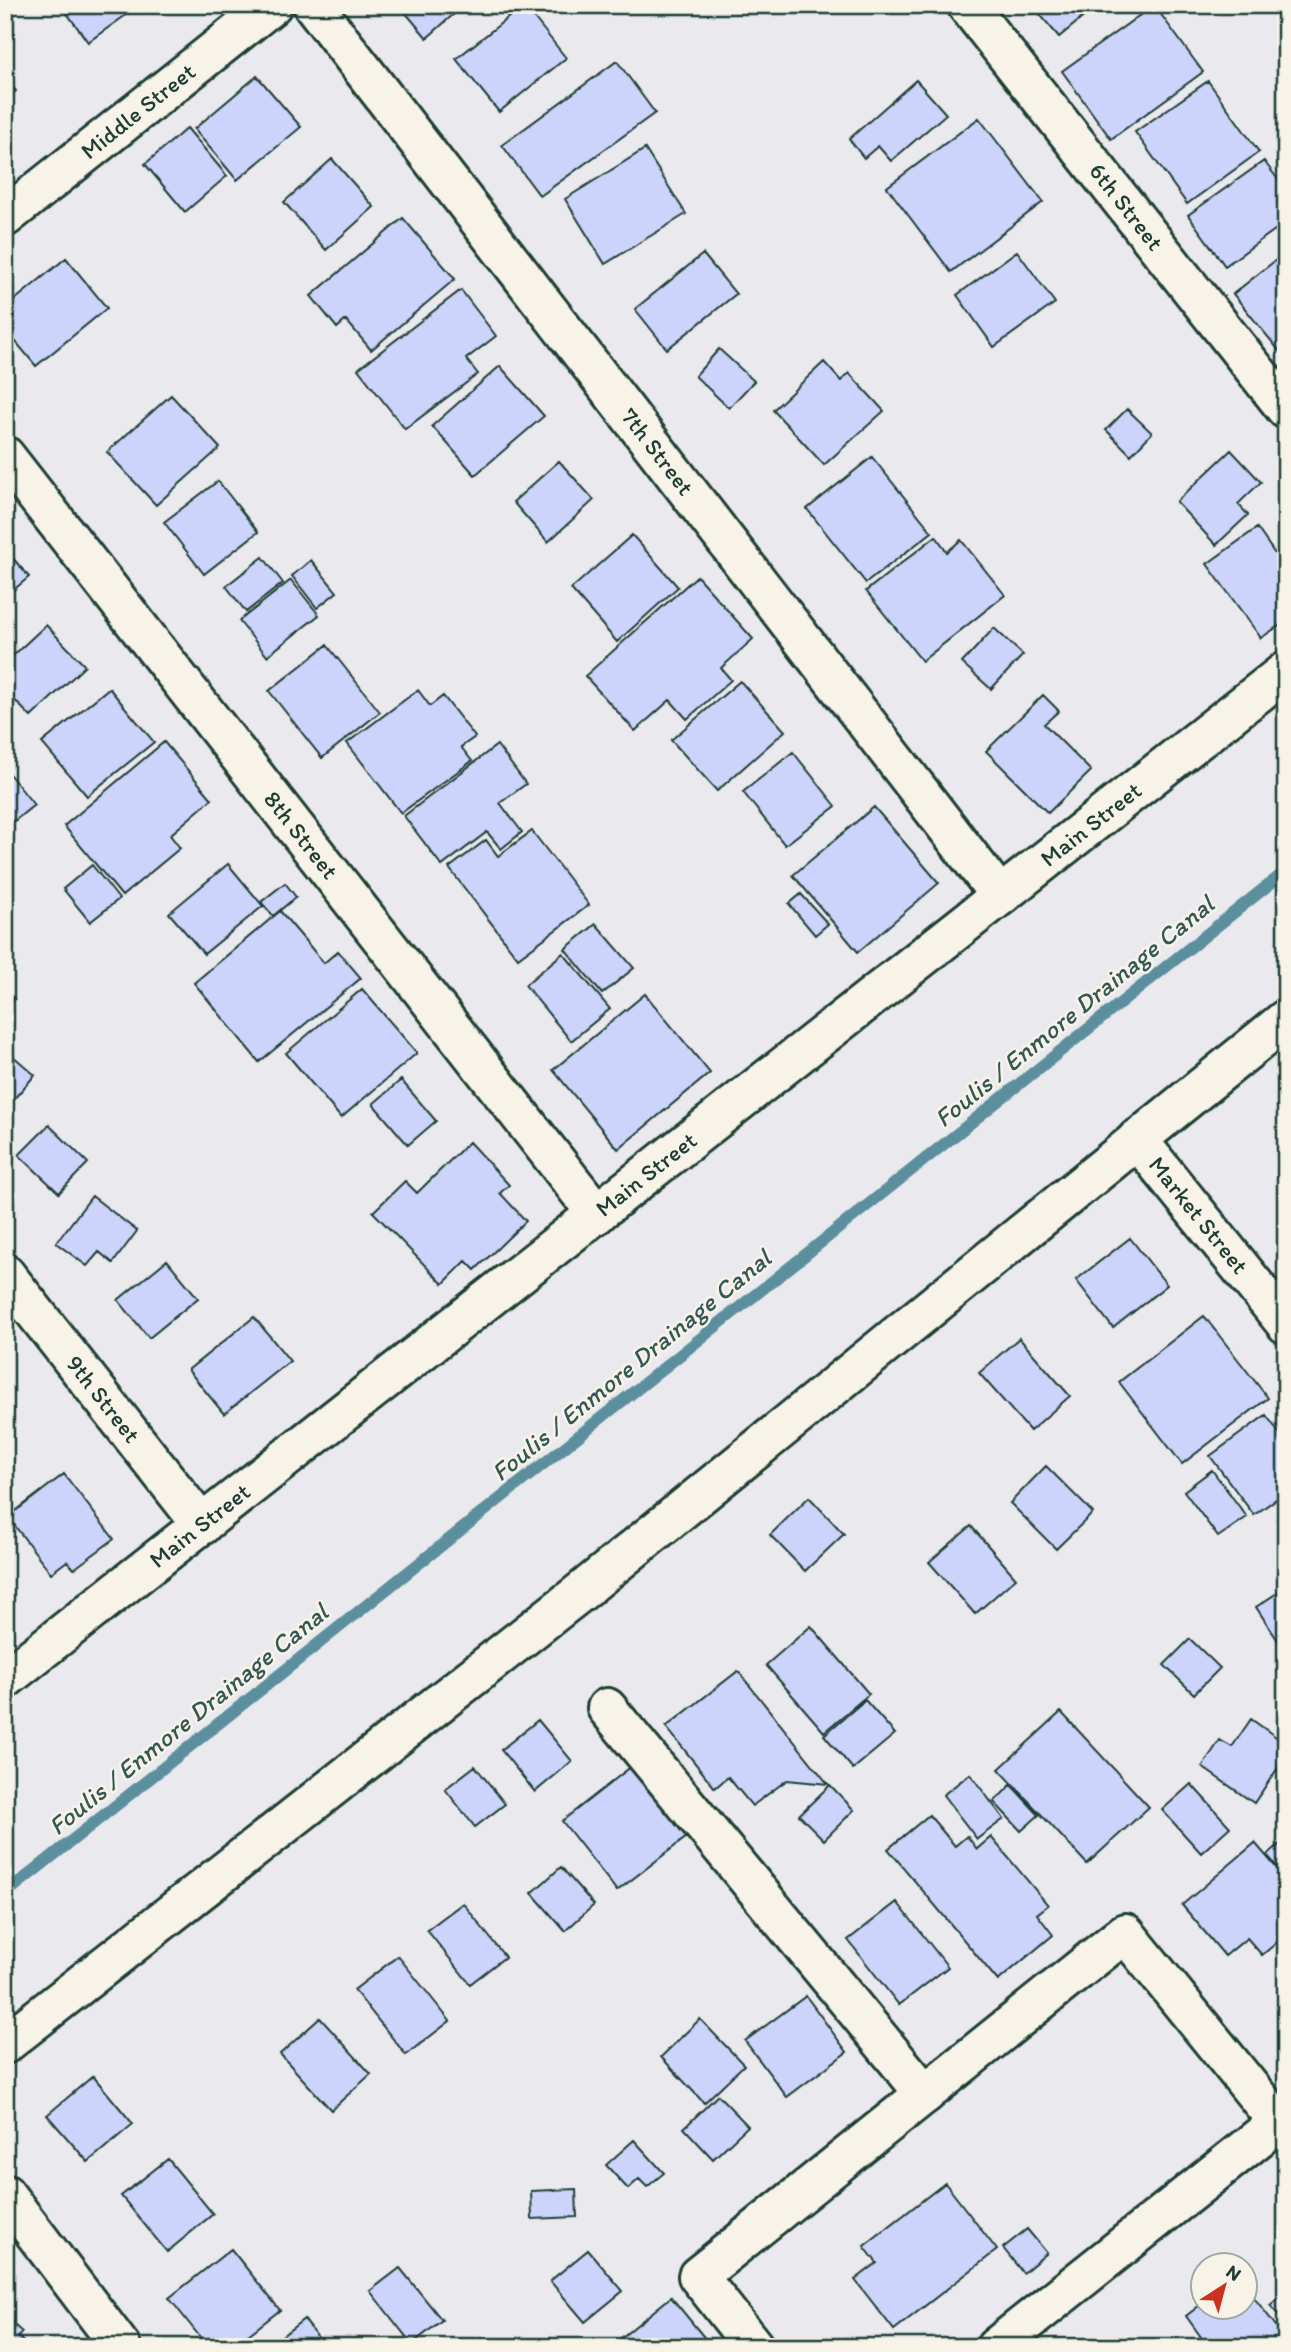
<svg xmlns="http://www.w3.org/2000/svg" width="1291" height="2352" font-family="Itim,sans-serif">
<rect width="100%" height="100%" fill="#eaeaee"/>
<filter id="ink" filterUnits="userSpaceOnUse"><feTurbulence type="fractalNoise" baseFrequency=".0143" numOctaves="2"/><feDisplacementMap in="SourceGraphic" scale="14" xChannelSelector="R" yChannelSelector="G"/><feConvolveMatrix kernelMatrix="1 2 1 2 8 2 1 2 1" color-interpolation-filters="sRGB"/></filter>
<g filter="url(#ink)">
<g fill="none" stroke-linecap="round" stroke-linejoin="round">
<!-- stream -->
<path stroke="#5b8f9e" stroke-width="12" d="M 5,1894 L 1286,871"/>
</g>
<!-- building -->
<path fill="#cdd4fc" stroke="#1f3d34" stroke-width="2" d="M 61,5 L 140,5 L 88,42 Z
M 399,5 L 464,5 L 427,38 Z
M 524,5 L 566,58 L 499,112 L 456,59 Z
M 1032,5 L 1098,5 L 1059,37 Z
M 1154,5 L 1203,72 L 1111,139 L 1062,71 Z
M 617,61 L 655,113 L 540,196 L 502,145 Z
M 257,76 L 301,127 L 237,180 L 194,129 Z
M 5,78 L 16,91 L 5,99 Z
M 916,80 L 946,114 L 891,161 L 878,146 L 864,158 L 849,139 Z
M 1208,81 L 1259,152 L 1187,204 L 1135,132 Z
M 979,118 L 1043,202 L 951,272 L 887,187 Z
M 187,128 L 227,176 L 185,212 L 145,164 Z
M 645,149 L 686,214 L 605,264 L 565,199 Z
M 332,159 L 374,207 L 326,250 L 284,202 Z
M 1264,161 L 1286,190 L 1286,222 L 1225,266 L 1188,215 Z
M 403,218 L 455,279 L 371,350 L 346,320 L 337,328 L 311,296 Z
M 1017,251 L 1055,303 L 994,347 L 957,295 Z
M 1286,252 L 1286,359 L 1233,294 Z
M 703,254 L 736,294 L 667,349 L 635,309 Z
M 66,258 L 107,308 L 36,366 L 5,329 L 5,308 Z
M 461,290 L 496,336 L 466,359 L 478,374 L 405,429 L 358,369 Z
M 719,349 L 754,381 L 729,408 L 695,376 Z
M 824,362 L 841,381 L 849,373 L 884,411 L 824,465 L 773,410 Z
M 500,366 L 544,416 L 475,475 L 432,426 Z
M 171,395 L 220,448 L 156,505 L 107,452 Z
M 1127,409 L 1152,433 L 1131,455 L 1106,430 Z
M 1231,450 L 1261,482 L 1238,504 L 1248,515 L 1216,545 L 1176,502 Z
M 872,457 L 932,532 L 866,583 L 807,509 Z
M 559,461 L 594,500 L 548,542 L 513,502 Z
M 218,481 L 258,532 L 204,574 L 164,522 Z
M 1257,528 L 1282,564 L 1286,561 L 1286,621 L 1261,638 L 1207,564 Z
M 632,535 L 678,587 L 617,642 L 571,589 Z
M 936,536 L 947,552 L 961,540 L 1005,595 L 922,661 L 866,591 Z
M 5,549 L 29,577 L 5,597 Z
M 263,557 L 283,583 L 246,612 L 226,586 Z
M 311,560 L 337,592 L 317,608 L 292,576 Z
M 697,576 L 753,639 L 721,668 L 731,680 L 687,719 L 670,700 L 635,731 L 585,676 Z
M 291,580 L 319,615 L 267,656 L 239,621 Z
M 46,625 L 85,666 L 31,717 L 5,690 L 5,663 Z
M 994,628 L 1023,655 L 991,689 L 962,663 Z
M 327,645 L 380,712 L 322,758 L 269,691 Z
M 740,681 L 785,731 L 717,791 L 671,740 Z
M 109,688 L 154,742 L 87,796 L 42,743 Z
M 418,690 L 430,706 L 443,696 L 475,737 L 461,747 L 472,761 L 401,813 L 347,743 Z
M 1043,695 L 1059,711 L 1044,724 L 1091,771 L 1048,813 L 986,751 Z
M 164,742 L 212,799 L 170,835 L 180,848 L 122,896 L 64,826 Z
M 497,745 L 526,784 L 500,803 L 522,832 L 501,849 L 487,832 L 442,866 L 404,816 Z
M 793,752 L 836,806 L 785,845 L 743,792 Z
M 6,770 L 34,805 L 13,822 L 5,812 Z
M 874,807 L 939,883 L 858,952 L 793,875 Z
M 532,831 L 589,905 L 518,958 L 449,868 L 486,840 L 498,856 Z
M 228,864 L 263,906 L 204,954 L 169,913 Z
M 92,865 L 119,899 L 90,922 L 63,889 Z
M 285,883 L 296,897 L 273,916 L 261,902 Z
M 801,894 L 828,924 L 815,935 L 789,904 Z
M 280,911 L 324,963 L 338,951 L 361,978 L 259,1062 L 194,983 Z
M 596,924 L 634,968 L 602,994 L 565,949 Z
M 563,953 L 610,1009 L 571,1041 L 525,985 Z
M 5,988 L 14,999 L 5,1006 Z
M 362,989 L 417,1053 L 341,1118 L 286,1053 Z
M 645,994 L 710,1073 L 618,1149 L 553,1070 Z
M 5,1049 L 35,1075 L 5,1109 Z
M 401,1080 L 436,1121 L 408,1145 L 373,1104 Z
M 49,1125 L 88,1163 L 59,1193 L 19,1155 Z
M 469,1142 L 509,1185 L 500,1193 L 526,1221 L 475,1270 L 466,1261 L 443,1284 L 373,1212 L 405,1181 L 417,1193 Z
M 92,1196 L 137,1231 L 113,1263 L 99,1252 L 87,1266 L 56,1243 Z
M 1130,1238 L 1167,1285 L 1113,1328 L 1076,1280 Z
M 167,1260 L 198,1298 L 149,1338 L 118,1300 Z
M 1204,1316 L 1268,1398 L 1182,1464 L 1119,1382 Z
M 254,1317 L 290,1361 L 224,1414 L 188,1370 Z
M 1019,1338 L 1070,1396 L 1030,1431 L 979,1373 Z
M 1266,1415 L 1286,1442 L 1286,1492 L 1254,1515 L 1210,1456 Z
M 1046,1466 L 1093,1513 L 1056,1549 L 1010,1503 Z
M 1212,1470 L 1247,1517 L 1218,1537 L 1184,1491 Z
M 64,1474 L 114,1539 L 74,1569 L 67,1561 L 51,1573 L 8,1517 Z
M 809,1497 L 844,1534 L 805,1571 L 770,1535 Z
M 971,1526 L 1016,1578 L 975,1614 L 929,1562 Z
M 1286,1587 L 1286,1653 L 1256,1607 Z
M 811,1626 L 869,1694 L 824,1732 L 766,1665 Z
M 1190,1639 L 1220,1668 L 1194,1694 L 1164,1665 Z
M 738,1671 L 828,1784 L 787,1780 L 752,1806 L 728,1777 L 715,1788 L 666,1727 Z
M 865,1700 L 895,1734 L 853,1769 L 824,1735 Z
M 1061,1712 L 1149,1807 L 1087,1864 L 999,1769 Z
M 1251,1719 L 1286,1744 L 1286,1756 L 1254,1803 L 1202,1767 L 1220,1740 L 1232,1747 Z
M 538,1720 L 572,1761 L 535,1792 L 501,1750 Z
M 475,1766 L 505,1804 L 475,1827 L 445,1789 Z
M 632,1766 L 688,1836 L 617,1891 L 562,1821 Z
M 970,1774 L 1004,1819 L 977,1839 L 943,1795 Z
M 1191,1784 L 1230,1827 L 1201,1853 L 1162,1810 Z
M 830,1785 L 854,1810 L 824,1840 L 799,1815 Z
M 1011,1785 L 1039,1815 L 1021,1831 L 994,1802 Z
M 929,1815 L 955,1846 L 967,1836 L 977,1849 L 991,1837 L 1048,1905 L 1037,1914 L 1053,1935 L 998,1981 L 888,1849 Z
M 1286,1839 L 1286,1877 L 1267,1855 Z
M 1255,1843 L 1286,1879 L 1286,1935 L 1262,1955 L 1247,1938 L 1225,1956 L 1182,1905 Z
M 561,1867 L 594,1905 L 565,1931 L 532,1893 Z
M 897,1902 L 948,1967 L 899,2005 L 848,1940 Z
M 463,1903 L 505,1957 L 470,1984 L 427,1930 Z
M 398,1956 L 450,2021 L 406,2055 L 354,1990 Z
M 806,1996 L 847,2052 L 787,2097 L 745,2041 Z
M 320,2018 L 371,2074 L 331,2110 L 280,2054 Z
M 700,2019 L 744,2065 L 704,2103 L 661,2057 Z
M 93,2076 L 133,2124 L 88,2162 L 47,2115 Z
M 718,2095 L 748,2126 L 713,2159 L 684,2128 Z
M 634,2140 L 664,2173 L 647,2187 L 639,2179 L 628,2189 L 606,2165 Z
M 168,2159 L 213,2214 L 167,2252 L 121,2196 Z
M 945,2183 L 997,2250 L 894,2330 L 855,2280 L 877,2263 L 864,2246 Z
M 576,2189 L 577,2217 L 532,2219 L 531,2191 Z
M 1027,2229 L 1047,2253 L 1023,2273 L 1003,2248 Z
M 231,2249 L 280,2310 L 233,2347 L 208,2347 L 169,2298 Z
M 588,2250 L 623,2291 L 585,2322 L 550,2281 Z
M 400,2268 L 442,2320 L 412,2344 L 370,2291 Z
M 1246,2287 L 1286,2339 L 1286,2347 L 1188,2347 L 1201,2337 L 1186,2316 L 1204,2302 L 1204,2306 L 1246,2306 Z
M 1286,2292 L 1286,2323 L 1270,2305 Z
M 671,2297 L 712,2347 L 610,2347 Z
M 5,2317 L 22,2332 L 18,2337 L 29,2347 L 5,2347 Z
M 304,2319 L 325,2347 L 268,2347 Z"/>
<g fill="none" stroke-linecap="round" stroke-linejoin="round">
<!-- minor casing -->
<g stroke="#1f3d34" stroke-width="44">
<g id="minor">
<path id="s1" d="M 313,5 L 1000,896"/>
<path id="s2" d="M 967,5 L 1286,409"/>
<path id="s3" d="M 5,217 L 272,5"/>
<path id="s4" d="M 5,456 L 597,1214"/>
<path id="s5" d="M 1137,1139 L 1286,1324"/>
<path id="s6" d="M 5,1274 L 202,1525"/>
<path id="s7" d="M 5,1679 L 1286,671"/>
<path d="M 607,1708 L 925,2094"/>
<path d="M 5,2044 L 582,1591 L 1286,1019"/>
<path d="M 5,2194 L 121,2347"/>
<path d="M 754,2347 L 698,2276 L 1125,1933 L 1278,2122"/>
<path d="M 996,2347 L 1286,2116"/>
</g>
</g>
<!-- minor -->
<use href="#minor" stroke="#f7f3e8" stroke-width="38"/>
</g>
</g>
<g text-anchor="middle" stroke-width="5" stroke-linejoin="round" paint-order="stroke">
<!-- street labels -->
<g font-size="24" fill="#1f3d34" stroke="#f7f3e8">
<text dy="8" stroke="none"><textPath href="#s3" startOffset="170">Middle Street</textPath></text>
<text dy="8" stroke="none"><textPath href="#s2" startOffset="257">6th Street</textPath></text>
<text dy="8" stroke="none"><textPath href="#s1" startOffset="564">7th Street</textPath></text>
<text dy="8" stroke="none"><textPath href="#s7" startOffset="1382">Main Street</textPath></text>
<text dy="8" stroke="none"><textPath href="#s4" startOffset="481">8th Street</textPath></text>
<text dy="8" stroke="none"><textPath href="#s7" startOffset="816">Main Street</textPath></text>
<text dy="8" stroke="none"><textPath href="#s5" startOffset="98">Market Street</textPath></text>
<text dy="8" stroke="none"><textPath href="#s6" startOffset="159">9th Street</textPath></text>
<text dy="8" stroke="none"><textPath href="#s7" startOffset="248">Main Street</textPath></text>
</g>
<!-- water labels -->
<g font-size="26" font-style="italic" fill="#335857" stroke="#f7f3e8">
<text transform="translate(1074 1011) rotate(-39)" y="9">Foulis / Enmore Drainage Canal</text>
<text transform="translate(631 1365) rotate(-39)" y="9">Foulis / Enmore Drainage Canal</text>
<text transform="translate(188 1719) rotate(-39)" y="9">Foulis / Enmore Drainage Canal</text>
</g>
</g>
<!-- margin -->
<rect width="1291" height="2352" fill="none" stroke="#f7f3e8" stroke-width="28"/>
<rect x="14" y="14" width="1263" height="2324" fill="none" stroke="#1f3d34" stroke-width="2.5" filter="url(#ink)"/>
<!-- north arrow -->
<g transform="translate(1224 2286) rotate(36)"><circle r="33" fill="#f7f3e8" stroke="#a1aaa0" stroke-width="2"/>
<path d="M0-5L12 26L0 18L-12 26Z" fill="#c8321e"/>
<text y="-10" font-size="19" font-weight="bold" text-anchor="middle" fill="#1f3d34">N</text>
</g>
</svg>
